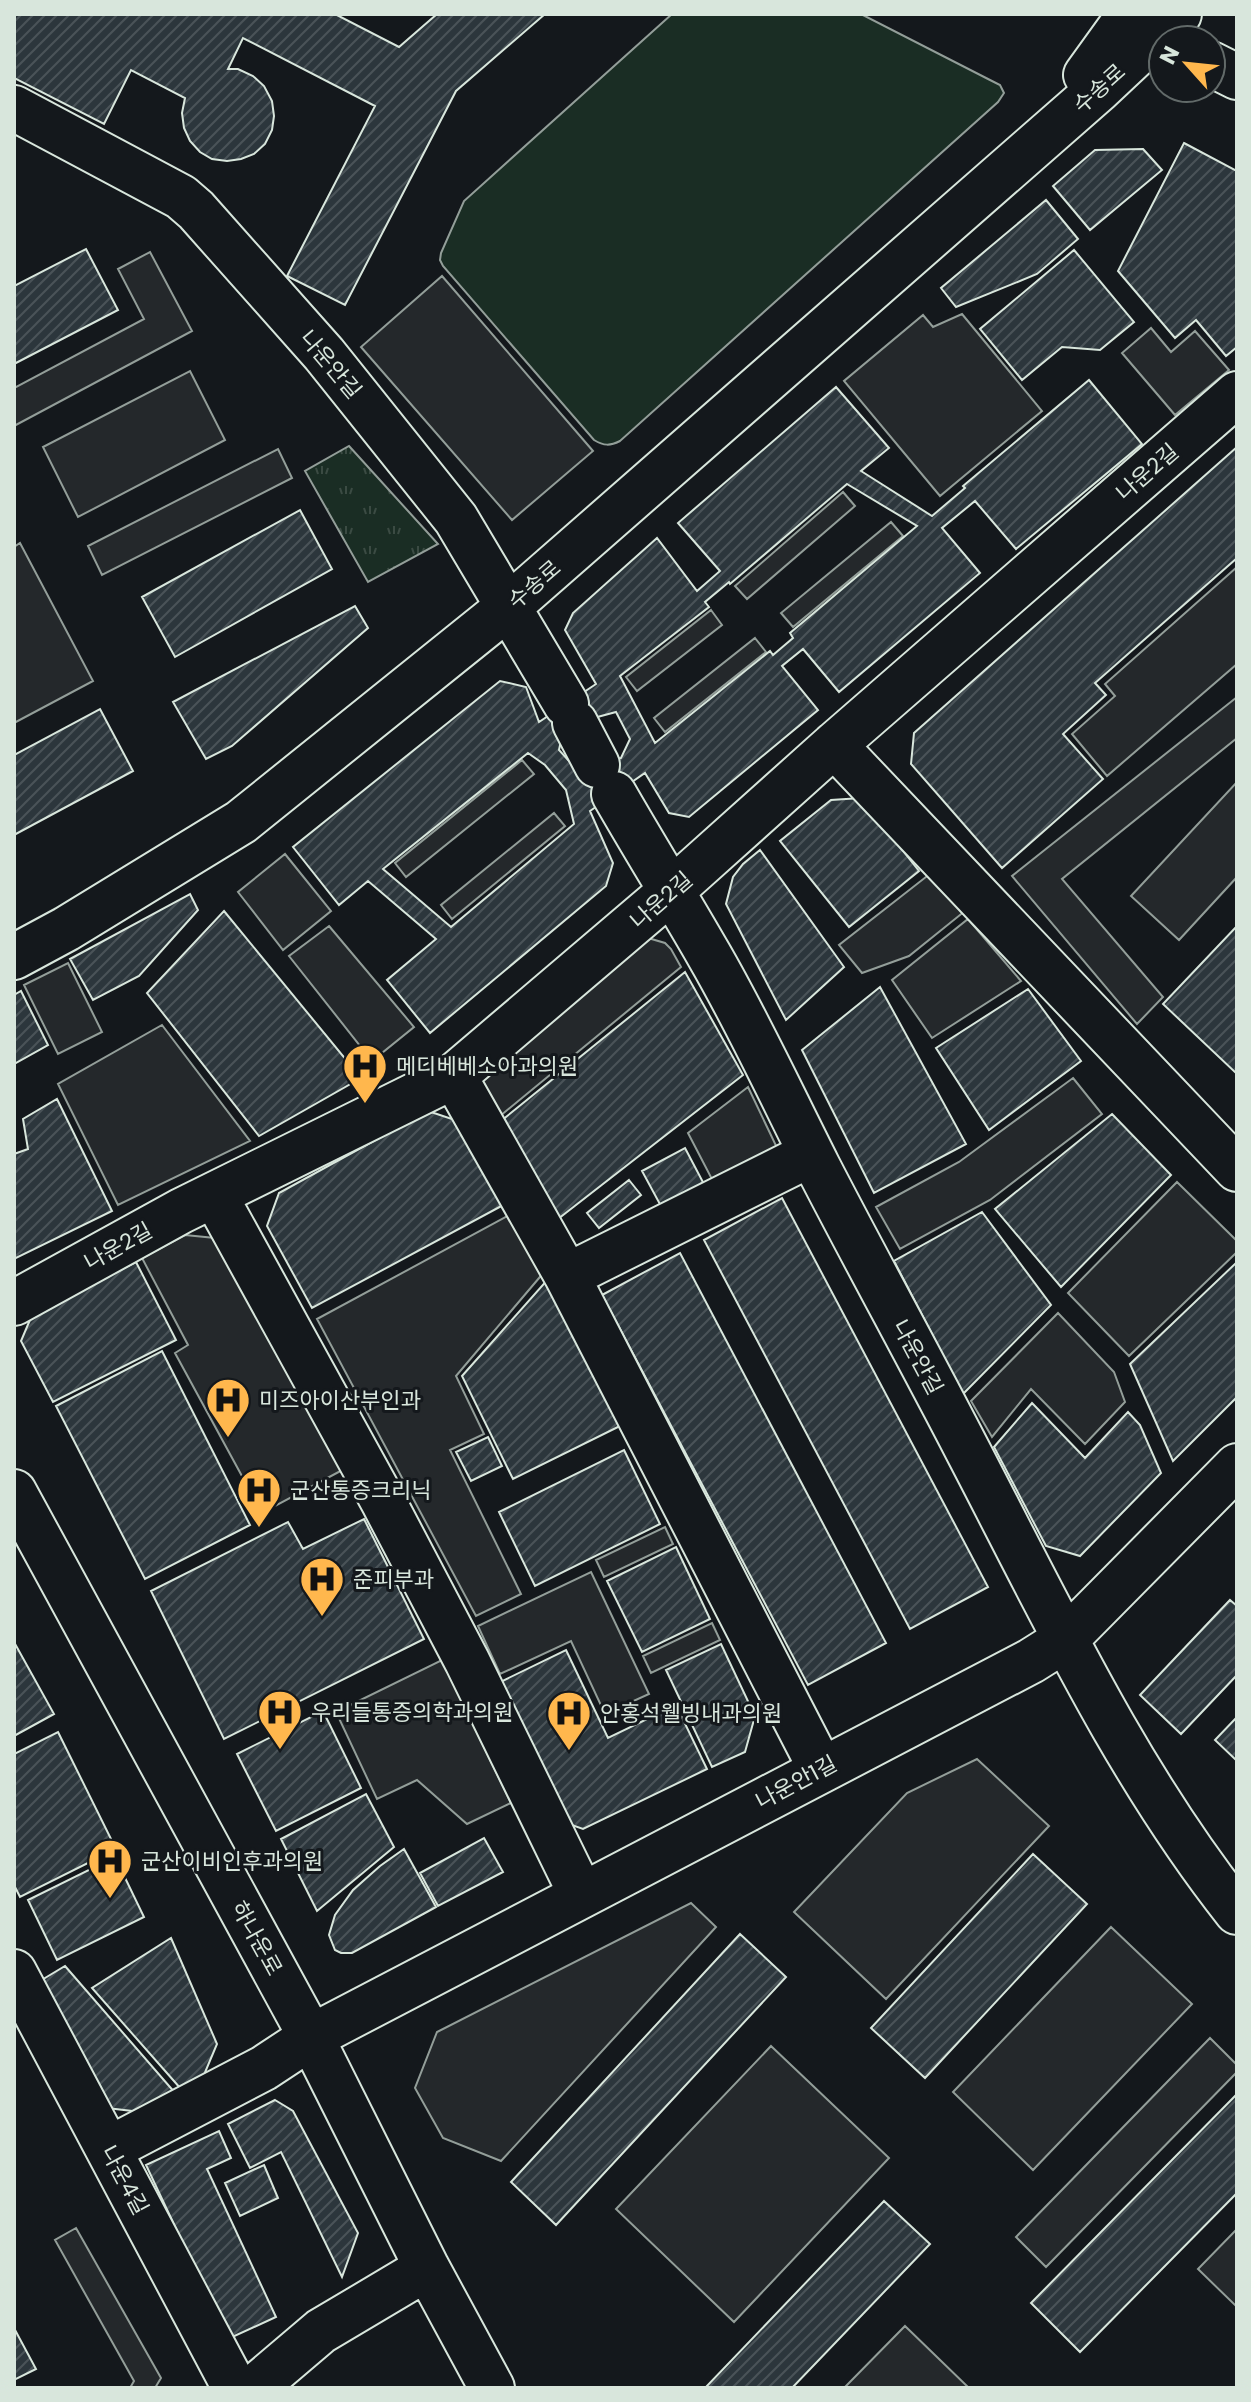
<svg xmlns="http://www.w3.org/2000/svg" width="1251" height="2402" font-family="Poppins,'Noto Sans KR',sans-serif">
<defs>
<pattern id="park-tufts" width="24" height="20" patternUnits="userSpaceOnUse" patternTransform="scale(2)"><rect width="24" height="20" fill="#1a2d24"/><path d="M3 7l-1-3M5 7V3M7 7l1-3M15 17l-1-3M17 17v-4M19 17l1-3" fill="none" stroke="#3b4b43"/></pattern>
<pattern id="building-hatch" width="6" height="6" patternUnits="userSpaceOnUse" patternTransform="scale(2)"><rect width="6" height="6" fill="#2c363c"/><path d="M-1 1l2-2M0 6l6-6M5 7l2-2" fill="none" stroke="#4a5358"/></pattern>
</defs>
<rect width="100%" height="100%" fill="#14181c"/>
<!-- park -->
<path fill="url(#park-tufts)" stroke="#939e99" stroke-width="2" d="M 349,446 L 438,544 L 368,582 L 305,471 Z"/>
<!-- garden -->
<path fill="#1a2d24" stroke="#939e99" stroke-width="2" d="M 672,14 L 861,14 L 990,80 L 1000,85 L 1004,93 L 998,102 L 620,441 C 610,446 604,446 594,440 L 443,266 L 440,260 L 441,253 L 464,201 Z"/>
<!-- parking -->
<path fill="#24282b" stroke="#939e99" stroke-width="2" d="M 150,252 L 192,331 L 14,426 L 14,388 L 144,319 L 118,269 Z
M 442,276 L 593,451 L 512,520 L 361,347 Z
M 962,314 L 1042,411 L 940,496 L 844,381 L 923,315 L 933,327 Z
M 1151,328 L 1171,352 L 1195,331 L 1229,370 L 1175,415 L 1122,353 Z
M 190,371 L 225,440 L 78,517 L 43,447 Z
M 278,449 L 292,478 L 102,575 L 88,546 Z
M 843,492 L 855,506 L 747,599 L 735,586 Z
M 891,522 L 903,536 L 793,627 L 781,613 Z
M 20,543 L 93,681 L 14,723 L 14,547 Z
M 1237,567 L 1237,664 L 1107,776 L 1072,734 L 1115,696 L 1105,684 Z
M 711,610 L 722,625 L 637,691 L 626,677 Z
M 755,638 L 766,652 L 665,732 L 654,718 Z
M 1237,697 L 1237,738 L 1062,879 L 1163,997 L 1137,1024 L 1012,876 Z
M 522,760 L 534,774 L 406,877 L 395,863 Z
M 1237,782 L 1237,877 L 1179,940 L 1131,896 Z
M 554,813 L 565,826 L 452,919 L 441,905 Z
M 285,854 L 331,911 L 283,950 L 238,892 Z
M 931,873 L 965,911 L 909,956 L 862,973 L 839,945 Z
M 968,919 L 1021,981 L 932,1038 L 892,980 Z
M 329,926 L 414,1027 L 372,1061 L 289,956 Z
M 648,938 L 665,943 L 671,949 L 681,967 L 494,1121 L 485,1105 L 481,1077 Z
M 68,963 L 102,1032 L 58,1054 L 24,985 Z
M 162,1025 L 250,1141 L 118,1205 L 58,1084 Z
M 1073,1078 L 1102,1114 L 990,1200 L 900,1249 L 876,1207 L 959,1162 Z
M 748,1087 L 780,1154 L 716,1187 L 688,1133 Z
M 1177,1182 L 1237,1241 L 1237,1252 L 1129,1356 L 1068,1293 Z
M 515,1212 L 545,1271 L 456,1376 L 484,1434 L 450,1450 L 521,1594 L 476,1616 L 317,1319 Z
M 185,1235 L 225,1239 L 348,1467 L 262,1513 L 175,1353 L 188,1345 L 142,1258 Z
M 1058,1313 L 1114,1372 L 1125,1402 L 1085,1444 L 1031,1389 L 992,1437 L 971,1401 Z
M 665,1527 L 673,1544 L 604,1577 L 596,1560 Z
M 591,1572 L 649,1694 L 605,1714 L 571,1641 L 500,1674 L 478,1626 Z
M 712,1623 L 720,1640 L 651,1673 L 643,1656 Z
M 442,1660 L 511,1803 L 467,1824 L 417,1780 L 377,1799 L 336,1712 Z
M 977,1759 L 1049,1826 L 886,1999 L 794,1912 L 907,1793 Z
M 691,1903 L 716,1927 L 501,2161 L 443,2138 L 415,2088 L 437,2032 Z
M 1111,1927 L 1192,2004 L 1033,2170 L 953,2092 Z
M 1210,2038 L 1237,2065 L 1237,2072 L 1046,2267 L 1016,2237 Z
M 771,2046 L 889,2158 L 734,2322 L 616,2209 Z
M 76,2228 L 161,2378 L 155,2388 L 130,2388 L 134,2381 L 55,2240 Z
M 1237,2229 L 1237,2307 L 1198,2269 Z
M 905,2326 L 969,2388 L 844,2388 Z"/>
<!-- building -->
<path fill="url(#building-hatch)" stroke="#d8e6dc" stroke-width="2" fill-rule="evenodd" d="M 14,14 L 335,14 L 399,47 L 437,14 L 545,14 L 456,91 L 345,305 L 287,276 L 375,106 L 243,38 L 228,69 L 238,69 L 253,76 L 264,86 L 272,101 L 274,116 L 272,130 L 265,144 L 254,154 L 241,159 L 227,161 L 212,159 L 200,152 L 190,141 L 184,128 L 182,113 L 185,98 L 131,70 L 104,124 L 14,78 Z
M 1184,143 L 1237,171 L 1237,347 L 1226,356 L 1196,320 L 1175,338 L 1118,271 Z
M 1143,149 L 1162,170 L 1090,230 L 1053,186 L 1095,150 Z
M 1046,200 L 1078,239 L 1037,274 L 956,307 L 941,288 Z
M 86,249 L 118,310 L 14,364 L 14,286 Z
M 1074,250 L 1134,322 L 1100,350 L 1062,347 L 1022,380 L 980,329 Z
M 1089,380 L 1142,444 L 1016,549 L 975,501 L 942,528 L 980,573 L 839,692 L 803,649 L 782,666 L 818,710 L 689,817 L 669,813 L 645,773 L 590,811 L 613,863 L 606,886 L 430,1033 L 387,980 L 436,939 L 368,881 L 339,905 L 293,847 L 500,681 L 526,687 L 539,722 L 596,684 L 565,630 L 573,613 L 657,538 L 697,591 L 720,571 L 678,523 L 836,387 L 889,448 L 861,471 L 932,516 L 965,488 L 963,486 ZM 847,484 L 917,526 L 790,633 L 793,638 L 773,655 L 770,651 L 655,743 L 620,676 L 709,607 L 705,602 L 729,582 L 730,584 ZM 616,712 L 630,739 L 621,758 L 578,771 L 559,750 L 564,726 ZM 528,753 L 545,765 L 566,790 L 574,824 L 451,927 L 383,869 Z
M 1237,447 L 1237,558 L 1095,683 L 1106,695 L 1063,734 L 1103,779 L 1002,868 L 911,764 L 914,733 Z
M 300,510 L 332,569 L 175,657 L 142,597 Z
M 355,606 L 368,628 L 232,746 L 206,759 L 173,702 Z
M 100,709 L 133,771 L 14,835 L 14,755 Z
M 861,798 L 919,871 L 849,927 L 780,841 L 831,800 Z
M 760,850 L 844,967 L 786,1020 L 726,904 L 733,877 L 743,864 Z
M 190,894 L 198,910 L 139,976 L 93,1000 L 70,959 Z
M 224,911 L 361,1078 L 259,1136 L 147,993 Z
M 1237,926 L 1237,1074 L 1163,1004 Z
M 685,972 L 743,1075 L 549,1226 L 496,1125 Z
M 880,987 L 966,1144 L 874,1193 L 802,1050 Z
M 1028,989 L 1081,1061 L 989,1130 L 936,1048 Z
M 21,991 L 48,1045 L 14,1064 L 14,995 Z
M 57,1099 L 112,1211 L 14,1259 L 14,1154 L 28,1149 L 23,1119 Z
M 428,1111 L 464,1123 L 507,1203 L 312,1308 L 267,1226 L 279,1193 Z
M 1112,1114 L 1171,1175 L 1061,1287 L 995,1209 Z
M 685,1148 L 705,1186 L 662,1208 L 642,1171 Z
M 629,1180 L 641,1195 L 599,1228 L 587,1213 Z
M 782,1198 L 988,1587 L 910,1629 L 704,1240 Z
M 982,1212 L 1051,1305 L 963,1394 L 894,1261 Z
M 680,1253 L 886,1643 L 808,1685 L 602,1295 Z
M 136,1262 L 176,1340 L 53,1402 L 21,1341 L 32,1315 Z
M 1237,1262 L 1237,1397 L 1173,1461 L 1130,1364 Z
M 549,1278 L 622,1425 L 513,1479 L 462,1376 Z
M 162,1351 L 250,1525 L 145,1579 L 56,1406 Z
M 1032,1403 L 1085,1458 L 1128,1412 L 1140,1425 L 1161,1473 L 1080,1556 L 1046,1546 L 994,1447 Z
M 488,1437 L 502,1466 L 471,1481 L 456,1452 Z
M 624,1450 L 660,1524 L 535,1586 L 499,1512 Z
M 364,1519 L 424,1639 L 224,1739 L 151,1591 L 288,1522 L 303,1549 Z
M 676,1547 L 710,1619 L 642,1652 L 607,1581 Z
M 1230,1600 L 1237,1606 L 1237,1675 L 1181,1734 L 1140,1695 Z
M 14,1642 L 54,1714 L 14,1736 Z
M 721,1644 L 755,1716 L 745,1752 L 712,1767 L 666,1670 Z
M 566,1650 L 608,1738 L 676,1705 L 707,1769 L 583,1829 L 549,1817 L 488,1688 Z
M 323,1711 L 361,1788 L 276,1831 L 237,1754 Z
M 1237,1717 L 1237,1761 L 1215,1740 Z
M 58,1732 L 116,1849 L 20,1897 L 14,1885 L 14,1754 Z
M 366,1794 L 394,1847 L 317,1911 L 281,1839 Z
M 484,1838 L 503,1872 L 438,1906 L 420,1873 Z
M 404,1849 L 436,1907 L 352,1953 L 341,1953 L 335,1950 L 329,1935 L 335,1915 L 353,1890 L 380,1866 Z
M 1033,1854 L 1087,1904 L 925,2078 L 871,2028 Z
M 115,1857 L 144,1917 L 57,1960 L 28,1900 Z
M 740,1934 L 786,1977 L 556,2225 L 511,2182 Z
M 171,1938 L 217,2044 L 201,2082 L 181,2089 L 92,1988 Z
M 65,1966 L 176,2094 L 141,2112 L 107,2108 L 35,1984 Z
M 1237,2094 L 1237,2193 L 1080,2352 L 1031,2303 Z
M 275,2100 L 293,2111 L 358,2233 L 342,2277 L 281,2152 L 250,2168 L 228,2124 Z
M 219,2131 L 231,2158 L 207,2169 L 276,2317 L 228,2339 L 146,2165 Z
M 264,2165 L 278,2198 L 240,2216 L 225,2183 Z
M 884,2201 L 930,2244 L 792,2388 L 705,2388 Z
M 14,2328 L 36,2369 L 14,2380 Z"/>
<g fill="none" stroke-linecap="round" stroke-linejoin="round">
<!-- minor casing -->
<g stroke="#d8e6dc" stroke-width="48">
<path id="minor" d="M 1211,64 L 1237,77
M 1086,75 L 1130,14
M 14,108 L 181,197 L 196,210 L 324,354 L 456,519 L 566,704
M 575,723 L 597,765
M 834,745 L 1237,1169
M 614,794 C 645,848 678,901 709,955 C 749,1024 782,1096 818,1167 C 867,1262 919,1356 968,1451 C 1050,1608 1126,1772 1237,1912
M 14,957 L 66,929 L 241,822 L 507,608 L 1098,90 L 1179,14
M 454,1076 L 567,1276 L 821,1769
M 215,1196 L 383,1501 L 467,1661 L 581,1894
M 567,1276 L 811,1154
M 14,1303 L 181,1211 L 454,1076 L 670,892 L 834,745 L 1237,394
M 14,1492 L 311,2037 L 427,2268 L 492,2388
M 14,1972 L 235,2388
M 109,2149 L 264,2068 L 311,2037 L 1031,1661 L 1066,1639 L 1237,1466
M 254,2388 L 321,2331 L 427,2268"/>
</g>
<!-- minor -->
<use href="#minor" stroke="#14181c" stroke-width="44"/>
</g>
<!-- icons -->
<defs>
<g id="hospital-pin" transform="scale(2.3)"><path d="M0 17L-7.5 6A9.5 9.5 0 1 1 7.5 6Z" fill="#ffb74d" stroke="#14181c"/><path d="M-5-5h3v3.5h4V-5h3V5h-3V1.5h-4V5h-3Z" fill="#111"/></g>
</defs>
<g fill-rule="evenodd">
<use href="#hospital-pin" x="365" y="1066"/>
<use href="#hospital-pin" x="228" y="1400"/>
<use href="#hospital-pin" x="259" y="1490"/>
<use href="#hospital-pin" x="322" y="1579"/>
<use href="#hospital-pin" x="280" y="1712"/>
<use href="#hospital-pin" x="569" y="1713"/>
<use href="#hospital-pin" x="110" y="1861"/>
</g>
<g text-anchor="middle" stroke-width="6" stroke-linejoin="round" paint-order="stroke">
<!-- street labels -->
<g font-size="22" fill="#d8e6dc" stroke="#14181c">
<text transform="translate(1099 88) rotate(-42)" y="8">수송로</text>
<text transform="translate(331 364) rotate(50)" y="8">나운안길</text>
<text transform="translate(1147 472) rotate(-41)" y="8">나운2길</text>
<text transform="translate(534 584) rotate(-41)" y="8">수송로</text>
<text transform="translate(661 900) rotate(-41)" y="8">나운2길</text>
<text transform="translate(118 1246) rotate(-29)" y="8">나운2길</text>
<text transform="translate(918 1357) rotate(62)" y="8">나운안길</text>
<text transform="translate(796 1782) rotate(-28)" y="8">나운안1길</text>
<text transform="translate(257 1938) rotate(61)" y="8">하나운로</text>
<text transform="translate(125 2180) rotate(62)" y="8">나운4길</text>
</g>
<!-- poi labels -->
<g font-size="22" fill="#d8e6dc" stroke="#14181c" text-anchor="start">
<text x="396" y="1074">메디베베소아과의원</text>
<text x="259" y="1408">미즈아이산부인과</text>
<text x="290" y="1498">군산통증크리닉</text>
<text x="353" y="1587">준피부과</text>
<text x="311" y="1720">우리들통증의학과의원</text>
<text x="600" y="1721">안홍석웰빙내과의원</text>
<text x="141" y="1869">군산이비인후과의원</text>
</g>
</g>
<!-- border -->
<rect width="1251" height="2402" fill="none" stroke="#d8e6dc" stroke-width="32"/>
<!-- north arrow -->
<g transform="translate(1187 64) rotate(297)"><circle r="38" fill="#14181c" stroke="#626a69" stroke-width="2"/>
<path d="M0-6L14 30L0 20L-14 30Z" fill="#ffb74d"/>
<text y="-12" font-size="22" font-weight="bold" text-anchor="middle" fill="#d8e6dc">N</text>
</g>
</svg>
